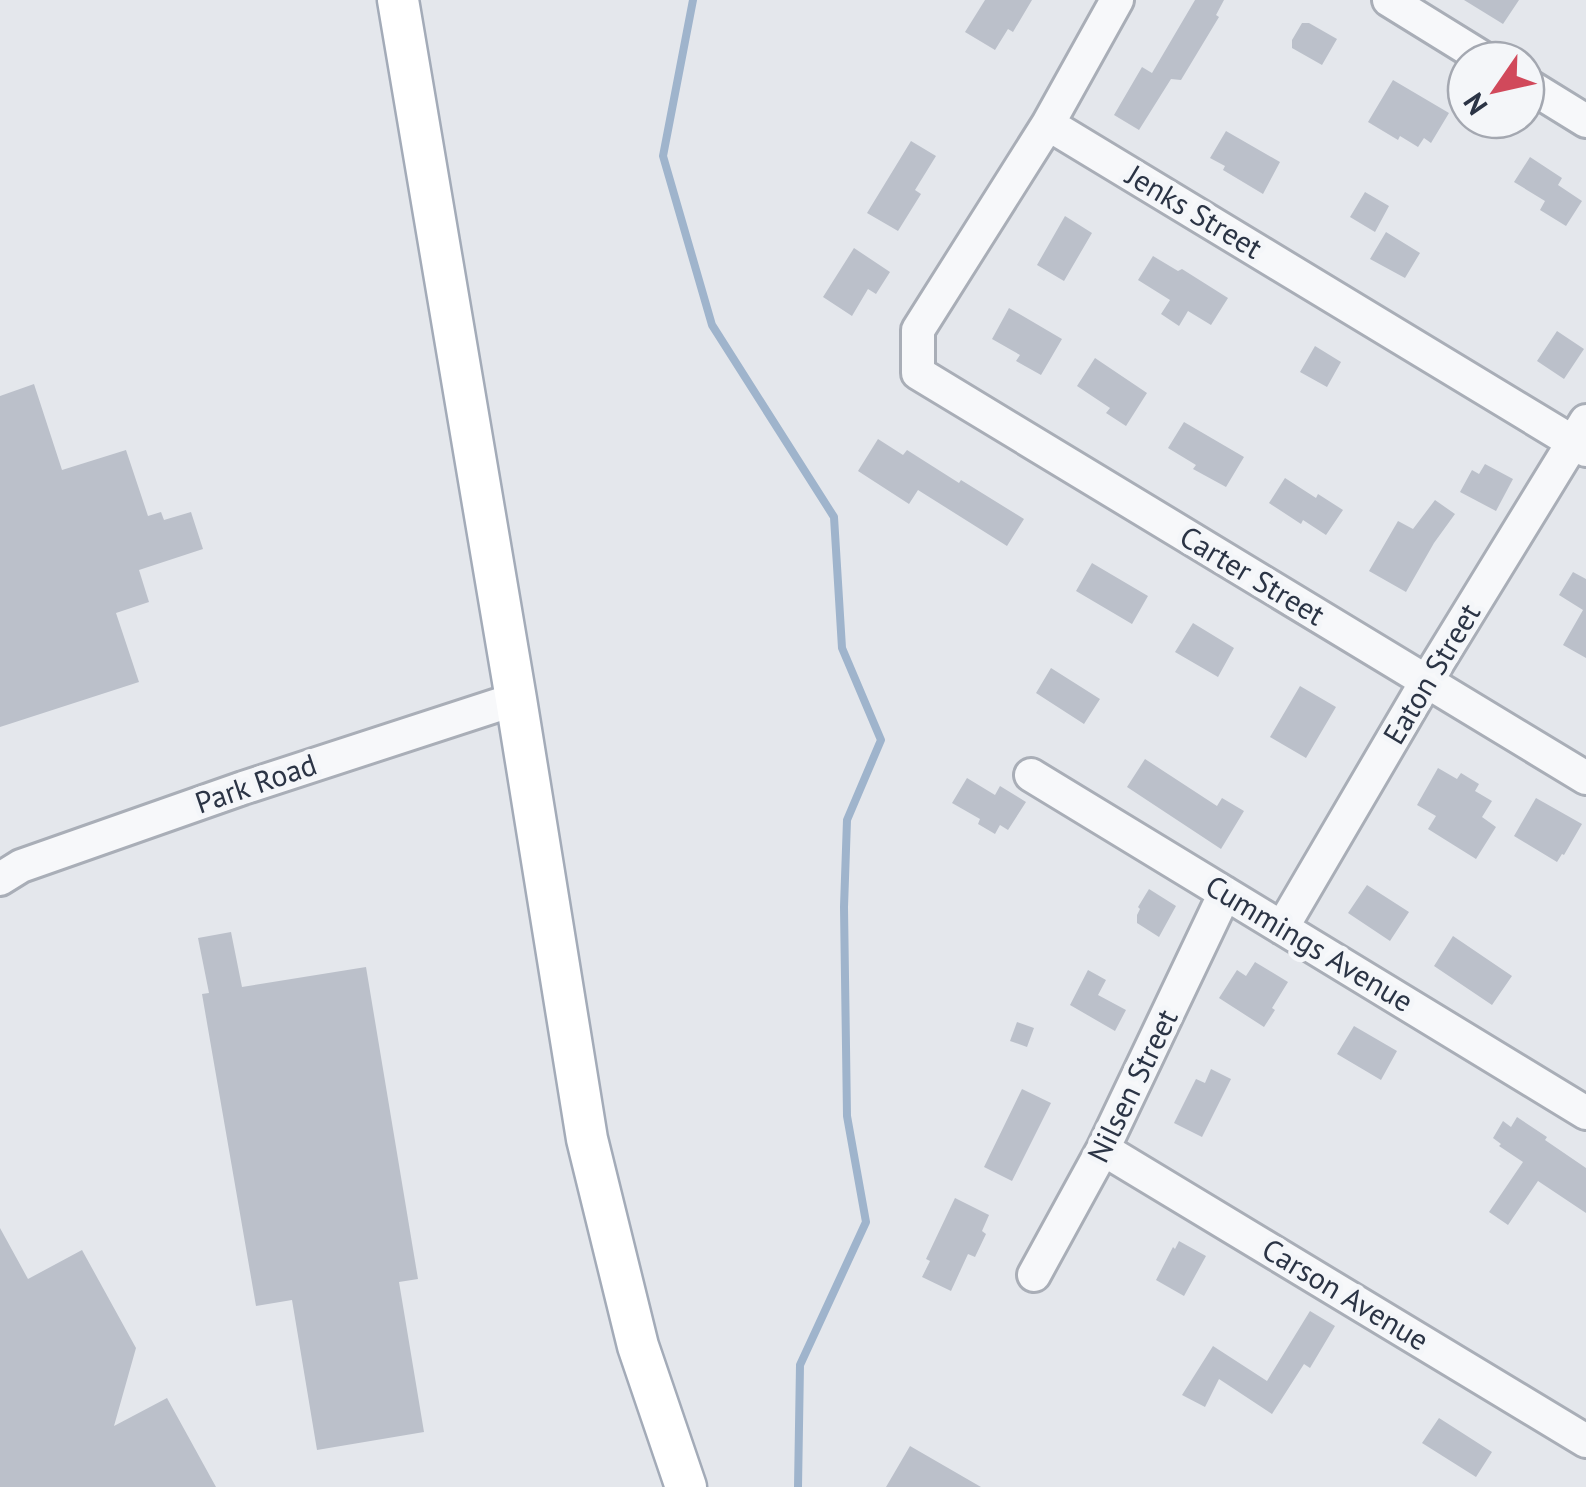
<svg xmlns="http://www.w3.org/2000/svg" width="1586" height="1487" font-family="'PT Sans',sans-serif">
<rect width="100%" height="100%" fill="#e4e7ec"/>
<g fill="none" stroke-linecap="round" stroke-linejoin="round">
<!-- stream -->
<path stroke="#9fb4cc" stroke-width="8" d="M 693,0 L 663,156 L 712,325 L 834,517 L 842,648 L 881,740 L 847,820 L 844,907 L 847,1116 L 866,1222 L 800,1365 L 798,1487"/>
</g>
<!-- building -->
<path fill="#bbc0ca" d="M 985,0 L 1032,0 L 1013,32 L 1008,29 L 995,50 L 965,32 Z
M 1195,0 L 1224,0 L 1216,15 L 1219,17 L 1181,80 L 1171,79 L 1139,130 L 1114,115 L 1142,67 L 1152,73 Z
M 1464,0 L 1519,0 L 1503,24 Z
M 1302,23 L 1309,23 L 1337,39 L 1322,65 L 1292,48 L 1292,40 Z
M 1393,80 L 1449,113 L 1431,143 L 1424,138 L 1418,147 L 1400,136 L 1398,140 L 1368,122 Z
M 1226,131 L 1280,162 L 1263,194 L 1223,170 L 1225,166 L 1210,158 Z
M 911,141 L 936,156 L 915,190 L 921,194 L 898,231 L 867,213 Z
M 1530,157 L 1562,178 L 1558,185 L 1582,201 L 1566,226 L 1540,210 L 1545,201 L 1514,182 Z
M 1365,192 L 1389,206 L 1375,232 L 1350,217 Z
M 1065,216 L 1092,233 L 1064,281 L 1037,265 Z
M 1386,232 L 1420,253 L 1405,278 L 1370,259 Z
M 854,248 L 890,272 L 876,294 L 868,289 L 852,316 L 823,297 Z
M 1153,256 L 1178,271 L 1182,269 L 1228,298 L 1211,325 L 1188,311 L 1179,326 L 1161,314 L 1170,300 L 1138,280 Z
M 1009,308 L 1062,339 L 1041,375 L 1016,361 L 1020,355 L 992,339 Z
M 1557,331 L 1584,349 L 1564,379 L 1537,361 Z
M 1315,346 L 1341,362 L 1327,387 L 1300,372 Z
M 1095,358 L 1147,393 L 1126,426 L 1106,413 L 1110,408 L 1077,386 Z
M 34,384 L 62,470 L 126,450 L 148,516 L 161,512 L 164,520 L 191,512 L 203,549 L 139,570 L 149,602 L 116,613 L 139,682 L 0,727 L 0,396 Z
M 1184,422 L 1244,457 L 1226,487 L 1193,469 L 1196,465 L 1168,448 Z
M 878,439 L 903,455 L 907,450 L 959,483 L 961,480 L 1024,519 L 1007,546 L 918,490 L 909,504 L 858,471 Z
M 1485,464 L 1513,479 L 1496,511 L 1460,492 L 1472,470 L 1479,474 Z
M 1285,478 L 1316,498 L 1318,494 L 1343,510 L 1326,535 L 1303,520 L 1301,524 L 1269,503 Z
M 1435,500 L 1455,514 L 1434,543 L 1406,592 L 1369,571 L 1398,521 L 1413,529 Z
M 1092,563 L 1148,596 L 1132,624 L 1076,591 Z
M 1573,572 L 1586,579 L 1586,658 L 1563,645 L 1583,610 L 1559,595 Z
M 1193,623 L 1234,648 L 1218,677 L 1175,652 Z
M 1051,668 L 1100,699 L 1084,724 L 1036,693 Z
M 1300,686 L 1336,707 L 1306,758 L 1270,737 Z
M 1145,759 L 1217,806 L 1222,798 L 1244,811 L 1221,849 L 1127,787 Z
M 1438,768 L 1457,779 L 1461,773 L 1479,784 L 1475,791 L 1492,801 L 1482,817 L 1496,827 L 1476,859 L 1428,829 L 1436,816 L 1417,805 Z
M 967,778 L 995,795 L 1000,786 L 1026,802 L 1008,830 L 1000,825 L 995,834 L 978,824 L 980,819 L 952,803 Z
M 1536,798 L 1582,824 L 1564,855 L 1562,854 L 1557,862 L 1514,836 Z
M 1367,885 L 1409,912 L 1390,941 L 1348,913 Z
M 1149,889 L 1176,906 L 1159,937 L 1137,923 L 1137,915 L 1140,909 L 1138,907 Z
M 231,932 L 242,987 L 366,967 L 418,1279 L 399,1282 L 424,1432 L 317,1450 L 292,1300 L 256,1306 L 202,994 L 209,993 L 198,938 Z
M 1453,936 L 1512,976 L 1492,1005 L 1434,966 Z
M 1255,962 L 1288,982 L 1272,1008 L 1275,1010 L 1264,1027 L 1219,998 L 1237,970 L 1246,976 Z
M 1088,970 L 1106,980 L 1098,995 L 1126,1010 L 1115,1031 L 1070,1005 Z
M 1017,1022 L 1034,1028 L 1027,1047 L 1010,1041 Z
M 1354,1026 L 1397,1051 L 1381,1080 L 1337,1054 Z
M 1211,1069 L 1231,1079 L 1202,1137 L 1174,1123 L 1196,1079 L 1205,1083 Z
M 1022,1089 L 1051,1103 L 1012,1181 L 984,1167 Z
M 1517,1117 L 1547,1137 L 1545,1140 L 1586,1168 L 1586,1213 L 1538,1181 L 1508,1225 L 1489,1212 L 1523,1162 L 1499,1146 L 1501,1144 L 1493,1138 L 1503,1121 L 1511,1127 Z
M 955,1198 L 989,1215 L 982,1231 L 986,1234 L 975,1257 L 968,1254 L 951,1291 L 922,1277 L 930,1261 L 926,1259 Z
M 0,1228 L 28,1279 L 82,1250 L 136,1348 L 114,1426 L 167,1398 L 216,1487 L 0,1487 Z
M 1179,1241 L 1206,1256 L 1184,1296 L 1156,1280 L 1173,1247 L 1175,1249 Z
M 1310,1311 L 1335,1326 L 1310,1368 L 1304,1364 L 1272,1414 L 1219,1379 L 1205,1407 L 1182,1395 L 1213,1346 L 1267,1381 Z
M 1439,1418 L 1492,1452 L 1476,1477 L 1422,1443 Z
M 910,1446 L 981,1487 L 886,1487 Z"/>
<g fill="none" stroke-linecap="round" stroke-linejoin="round">
<!-- minor casing -->
<g stroke="#a9aeb7" stroke-width="38">
<path id="minor" d="M 1117,0 L 1048,124 L 918,330 L 918,373 L 1586,778
M 1389,0 L 1486,60
M 1526,84 L 1586,121
M 1048,124 L 1586,450
M 1031,775 L 1586,1113
M 0,879 L 21,866 L 243,788 L 516,699
M 1282,928 L 1426,682 L 1586,421
M 1103,1149 L 1586,1441
M 1034,1275 L 1103,1149 L 1225,893"/>
</g>
<!-- major casing -->
<g stroke="#a3abb8" stroke-width="45">
<path id="major" d="M 398,0 L 516,699 L 587,1139 L 638,1346 L 686,1487"/>
</g>
<!-- minor -->
<use href="#minor" stroke="#f7f8fa" stroke-width="32"/>
<!-- major -->
<use href="#major" stroke="#fff" stroke-width="40"/>
</g>
<g text-anchor="middle" stroke-width="10" stroke-linejoin="round" paint-order="stroke">
<!-- street labels -->
<g font-size="30" fill="#2b3445" stroke="#f4f6f9">
<text transform="translate(1194 212) rotate(31)" y="10">Jenks Street</text>
<text transform="translate(1252 576) rotate(31)" y="10">Carter Street</text>
<text transform="translate(1432 674) rotate(-59)" y="10">Eaton Street</text>
<text transform="translate(256 784) rotate(-19)" y="10">Park Road</text>
<text transform="translate(1309 944) rotate(31)" y="10">Cummings Avenue</text>
<text transform="translate(1133 1086) rotate(-64)" y="10">Nilsen Street</text>
<text transform="translate(1345 1295) rotate(31)" y="10">Carson Avenue</text>
</g>
</g>
<!-- north arrow -->
<g transform="translate(1496 90) rotate(236)"><circle r="48" fill="#f4f6f9" stroke="#a4a8b1" stroke-width="2.5"/>
<path d="M0-8L18 38L0 25L-18 38Z" fill="#d1495b"/>
<text y="-15" font-size="28" font-weight="bold" text-anchor="middle" fill="#2b3445">N</text>
</g>
</svg>
